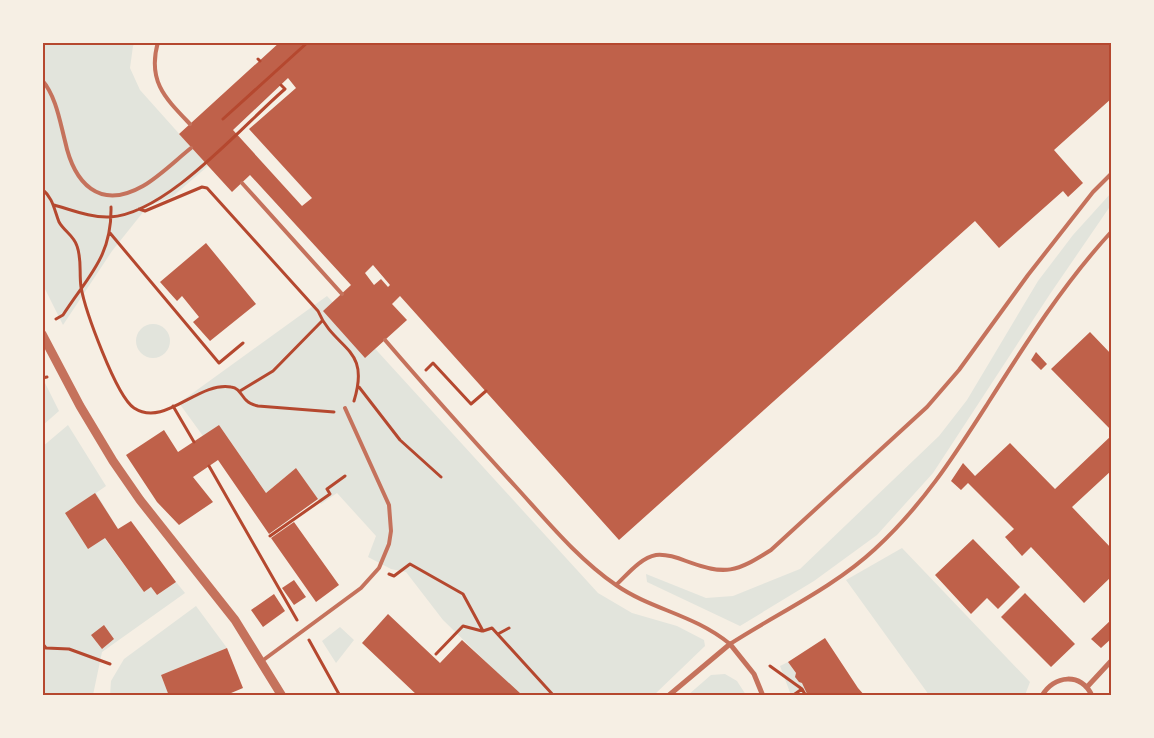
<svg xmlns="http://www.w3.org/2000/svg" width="1154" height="738" font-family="Barlow,sans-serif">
<rect width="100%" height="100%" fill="#f6efe4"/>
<!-- green -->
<path fill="#e2e4dc" d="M 43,43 L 135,43 L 133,46 L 130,68 L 140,90 L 208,166 L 172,197 L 148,206 L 112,251 L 63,325 L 43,285 Z
M 1111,193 L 1111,205 L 1050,294 L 933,473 L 877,535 L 814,581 L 740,626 L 647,582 L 646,574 L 706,598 L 733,596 L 800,569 L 939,436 L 967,400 L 1038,281 L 1073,235 Z
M 327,296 L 598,593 L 632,613 L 677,626 L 704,640 L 705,646 L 654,695 L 520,695 L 443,620 L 406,572 L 391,569 L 368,557 L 376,536 L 337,493 L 321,504 L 296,468 L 266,493 L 219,425 L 203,436 L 179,403 Z
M136 341a17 17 0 1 1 34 0a17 17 0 1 1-34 0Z
M 42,377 L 59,411 L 43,425 L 42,425 Z
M 68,425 L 106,486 L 96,493 L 118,529 L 105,539 L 144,592 L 151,587 L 157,595 L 176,582 L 185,593 L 102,652 L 93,695 L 43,695 L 42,447 Z
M 902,548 L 1030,682 L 1025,695 L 929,695 L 846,580 Z
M 196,606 L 227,648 L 161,675 L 169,695 L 110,696 L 111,681 L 124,659 Z
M 340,627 L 354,640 L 336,663 L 322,641 Z
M 788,662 L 811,695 L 791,695 L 780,666 Z
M 725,674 L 737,681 L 746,695 L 688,695 L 711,675 Z"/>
<!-- building -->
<path fill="#bf614a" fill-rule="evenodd" d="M 280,42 L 1112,42 L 1112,98 L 1054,150 L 1083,183 L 1068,197 L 1063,191 L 999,248 L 975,221 L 619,540 L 400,296 L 392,304 L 407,320 L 365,358 L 323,311 L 351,285 L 250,175 L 232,192 L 179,134 ZM 288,78 L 296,88 L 249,129 L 312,198 L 302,206 L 233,130 ZM 373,265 L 390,285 L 388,287 L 381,279 L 374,285 L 365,273 Z
M 206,243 L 256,304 L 210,341 L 193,322 L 199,317 L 182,296 L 177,301 L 160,282 Z
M 1090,332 L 1112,355 L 1112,431 L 1051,369 Z
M 1036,352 L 1047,364 L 1041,370 L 1031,360 Z
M 219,425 L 266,493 L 296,468 L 318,499 L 269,534 L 218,460 L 193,477 L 213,502 L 179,525 L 157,502 L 126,455 L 164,430 L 178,452 Z
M 1112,435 L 1112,470 L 1072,507 L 1112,549 L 1112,576 L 1084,603 L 1031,547 L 1022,556 L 1005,537 L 1014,529 L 968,483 L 961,490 L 951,481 L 963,463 L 975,476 L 1010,443 L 1055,489 Z
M 95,493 L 118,529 L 131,521 L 176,582 L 157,595 L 151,587 L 144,592 L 105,538 L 88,549 L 65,513 Z
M 294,522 L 339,585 L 316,602 L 271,538 Z
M 973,539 L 1020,587 L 998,609 L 987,598 L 971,614 L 935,575 Z
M 294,580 L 306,597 L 294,605 L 282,588 Z
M 1025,593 L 1075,644 L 1051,667 L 1001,617 Z
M 274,594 L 285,611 L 263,627 L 251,610 Z
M 388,614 L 440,663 L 462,640 L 521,694 L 418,696 L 362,643 Z
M 1112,619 L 1112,638 L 1101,648 L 1091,639 Z
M 104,625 L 114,639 L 102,649 L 91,635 Z
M 825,638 L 858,688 L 865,696 L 808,696 L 802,683 L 799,682 L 795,677 L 796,673 L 788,662 Z
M 227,648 L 243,688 L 224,696 L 169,696 L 161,675 Z"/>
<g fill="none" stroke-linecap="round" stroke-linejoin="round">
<!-- path -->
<path stroke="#b5482f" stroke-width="3" d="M 258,59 L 260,61
M 223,119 L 308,42
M 42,189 C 53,198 54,209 59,222 C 64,231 74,236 77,246 C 82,260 79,273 81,287 C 85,310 116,396 134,408 C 165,428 198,381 231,387 C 240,388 241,396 247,401 C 250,404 254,405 258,406 L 334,412
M 54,205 C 72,210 91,218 110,217 C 167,214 243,125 285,89 L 281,85
M 139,209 L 145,211 L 202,187 L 207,188 L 318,311 C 335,351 371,346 354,401
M 110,233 L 219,363 L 243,343
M 56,319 L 63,315 C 88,276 112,257 111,207
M 426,370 L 433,363 L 471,404 L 486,391
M 42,378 L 47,377
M 359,387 L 400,440 L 441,477
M 240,391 L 273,371 L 322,321
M 173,406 L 194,442
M 209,466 L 297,620
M 270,536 L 330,494 L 327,489 L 345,476
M 389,574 L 394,576 L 410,564 L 463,594 L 483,631 L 492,628 L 554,696
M 498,634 L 509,628
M 309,640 L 340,696
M 42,643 L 46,648 L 69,649 L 110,664
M 436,654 L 463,626 L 482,631
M 770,666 L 802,689 L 806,696
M 792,696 L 802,689"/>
<!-- service -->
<path stroke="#c5725c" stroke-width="4" d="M 158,42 C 147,81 165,98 190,124
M 42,80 C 56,96 60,122 65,141 C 74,183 99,211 143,186 C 160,176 176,160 191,148
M 242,183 L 342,294
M 385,340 C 428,390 472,439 516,487 C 547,521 578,559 616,585 C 652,610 693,614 730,644 C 778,613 833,588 875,549 C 923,505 954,456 988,403 C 1026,343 1064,283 1112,231
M 616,585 C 627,575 640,558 656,555 C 666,554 676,557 686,561 C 726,576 736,572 771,550 L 927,407 L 959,370 L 1028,275 L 1093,192 L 1112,173
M 262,661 L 361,588 L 379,568 L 389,544 L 391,531 L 389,505 L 345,408"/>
<!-- minor -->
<path stroke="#c5725c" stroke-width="5" d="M 1087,687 L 1112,660
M 668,696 L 730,644 L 754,674 L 763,696
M 1042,696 C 1053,675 1082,672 1092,696"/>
<!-- tertiary -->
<path stroke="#c5725c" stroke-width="9" d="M 42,334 L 80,406 L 113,461 L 140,500 L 235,620 L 282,696"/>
</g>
<!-- border -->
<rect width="1154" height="738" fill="none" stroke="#f6efe4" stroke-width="88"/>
<rect x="44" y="44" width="1066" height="650" fill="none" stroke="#b5482f" stroke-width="2"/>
</svg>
